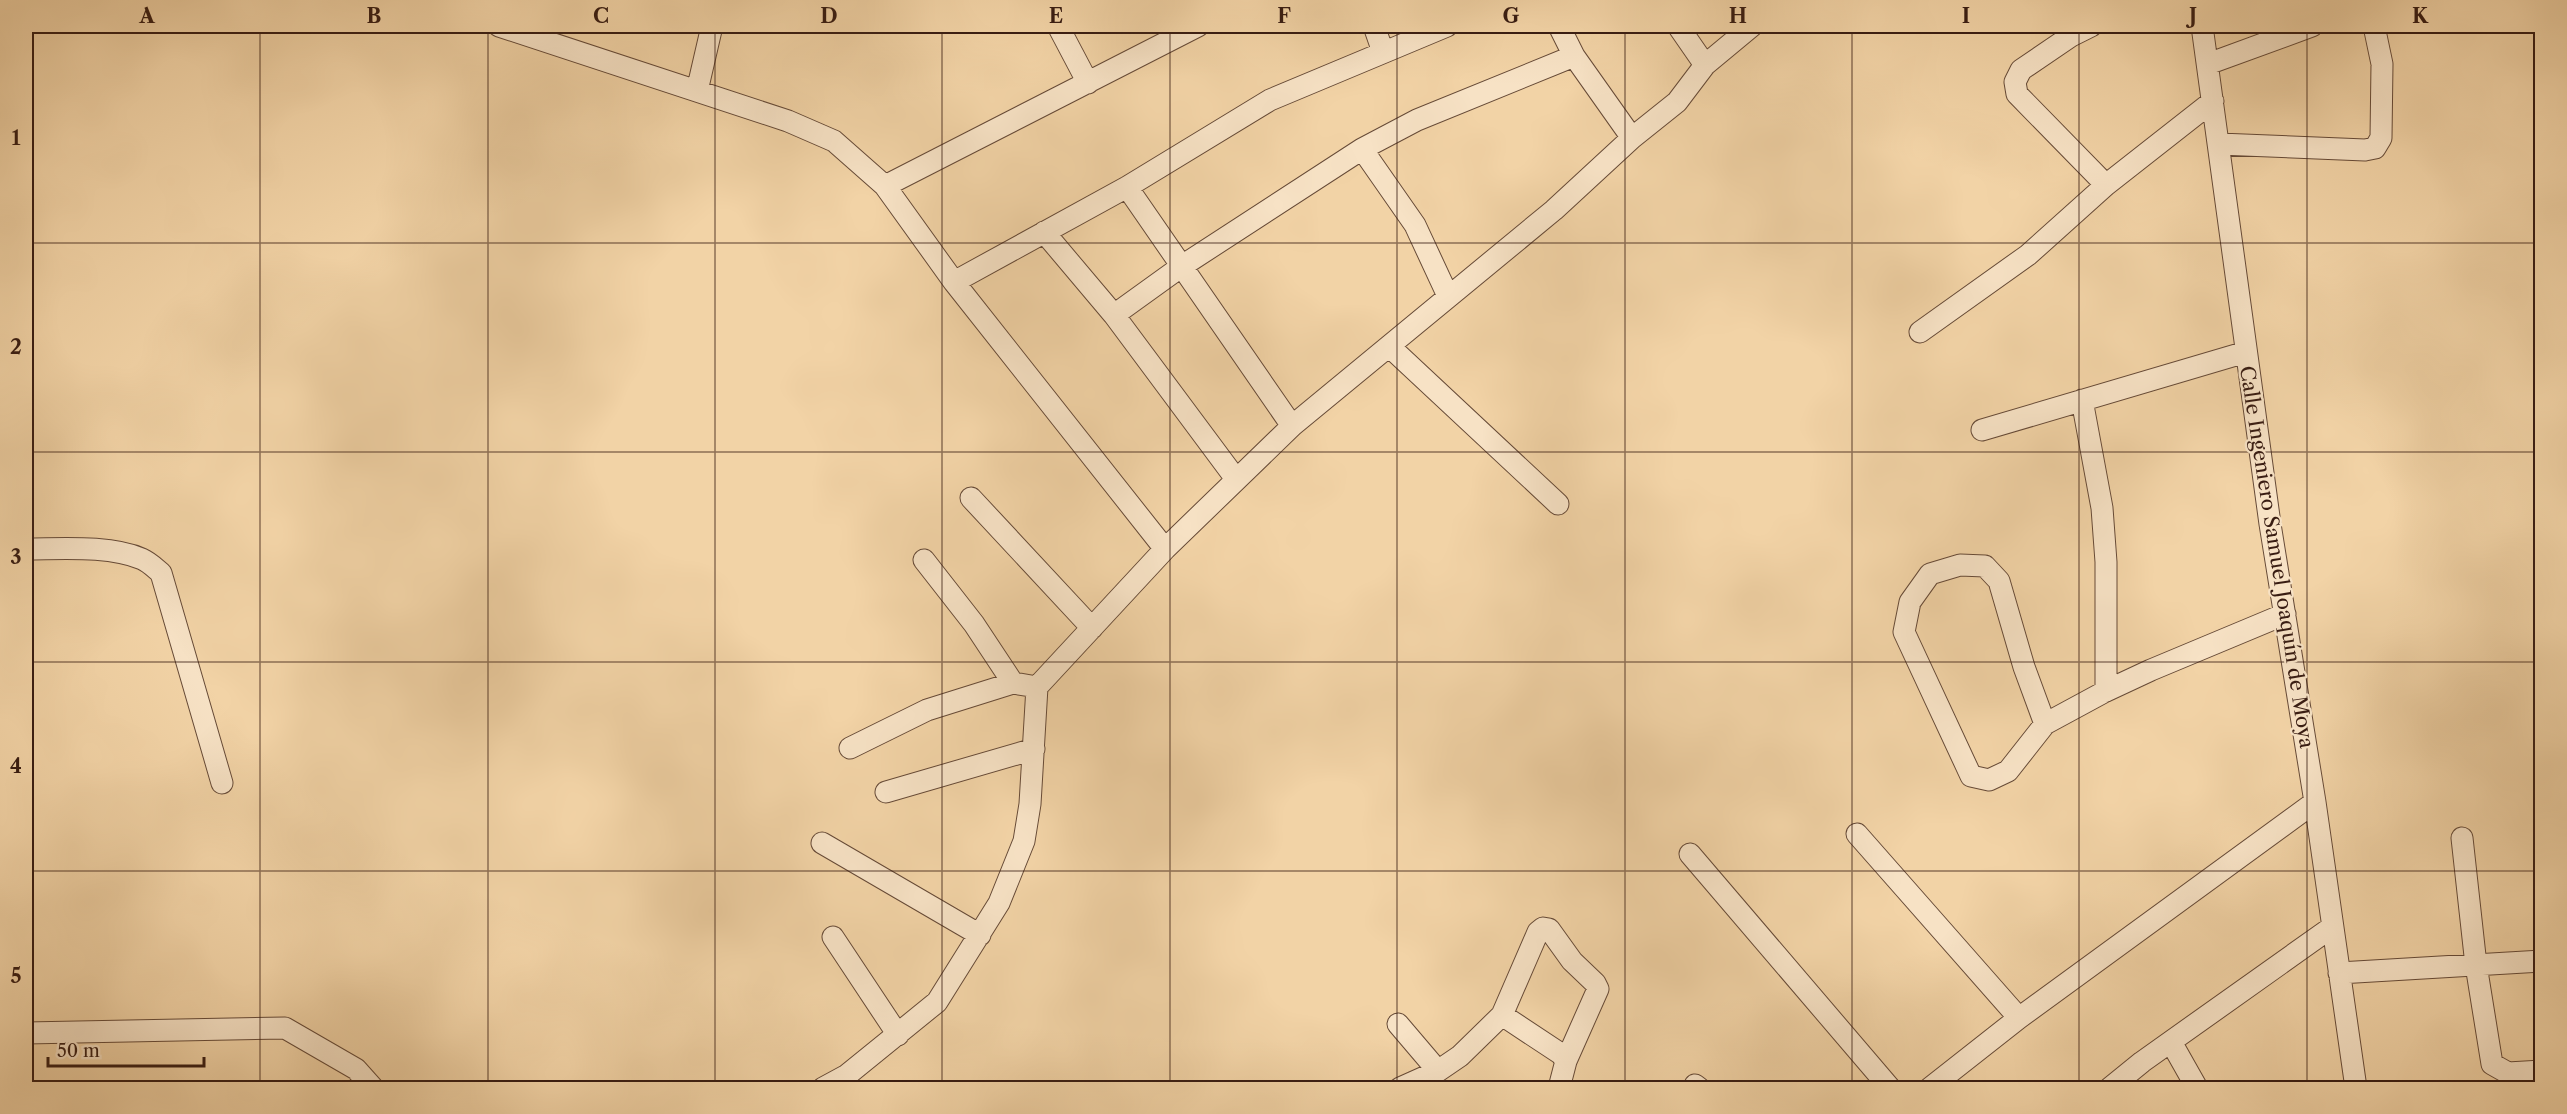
<svg xmlns="http://www.w3.org/2000/svg" width="2567" height="1114" font-family="'Libre Caslon Text',serif">
<rect width="100%" height="100%" fill="#f2d3a6"/>
<filter id="stains"><feTurbulence type="fractalNoise" baseFrequency=".00333" numOctaves="4"/><feColorMatrix values="0 0 0 0 .2 0 0 0 0 .09 0 0 0 0 .02 0 0 0 .5 -.17"/></filter>
<radialGradient id="worn" r=".72"><stop offset=".6" stop-color="#630" stop-opacity="0"/><stop offset="1" stop-color="#630" stop-opacity=".3"/></radialGradient>
<g fill="none" stroke-linecap="round" stroke-linejoin="round">
<!-- minor casing -->
<g stroke="#664a37" stroke-width="23">
<path id="minor" d="M 499,26 L 788,121 L 834,141 L 885,186 L 954,282 L 1165,549
M 1058,26 L 1088,83
M 1374,26 L 1383,52
M 1559,26 L 1574,56 L 1632,138
M 1678,26 L 1705,65
M 2067,26 L 2071,36 L 2021,70 L 2015,82 L 2017,94 L 2106,185 L 2213,101
M 2202,26 L 2270,524 L 2315,802 L 2356,1088
M 2071,36 L 2091,26
M 2208,64 L 2312,26
M 697,91 L 712,26
M 2219,144 L 2365,150 L 2375,148 L 2381,138 L 2382,64 L 2374,26
M 1362,149 L 1415,225 L 1448,296
M 885,186 L 1198,26
M 1127,187 L 1292,426
M 1044,232 L 1114,315 L 1236,479
M 954,282 L 1127,187 L 1270,100 L 1447,26
M 1114,315 L 1182,266 L 1362,149 L 1417,120 L 1574,56
M 1920,332 L 2028,255 L 2106,185
M 1390,347 L 1558,504
M 2082,400 L 2102,508 L 2106,562 L 2106,691
M 1982,430 L 2246,352
M 971,498 L 1092,628
M 26,549 C 61,549 110,545 142,559 C 149,562 155,568 161,573 L 222,783
M 924,560 L 974,624 L 1013,683 L 1037,687
M 2045,724 L 2024,667 L 1999,581 L 1985,566 L 1960,565 L 1930,574 L 1910,602 L 1904,632 L 1971,776 L 1989,780 L 2008,771 L 2045,724 L 2106,691 L 2151,670 L 2285,614
M 850,748 L 927,710 L 1013,683
M 886,792 L 1034,749
M 1857,834 L 2019,1018
M 2462,838 L 2476,965 L 2492,1064 L 2508,1073 L 2542,1071
M 822,843 L 980,935
M 1690,854 L 1890,1088
M 833,937 L 898,1035
M 2339,973 L 2542,961
M 1502,1015 L 1561,1054 L 1566,1061 L 1559,1088
M 1398,1024 L 1438,1071
M 26,1033 L 285,1028 L 356,1069 L 373,1088
M 2171,1042 L 2197,1088
M 1695,1085 L 1699,1088
M 823,1088 L 847,1075 L 937,1002 L 999,903 L 1024,841 L 1030,804 L 1037,687 L 1165,549 L 1292,426 L 1554,210 L 1632,138 L 1677,102 L 1705,65 L 1752,26
M 1400,1088 L 1438,1071 L 1460,1056 L 1502,1015 L 1538,932 L 1543,928 L 1549,929 L 1572,961 L 1595,983 L 1598,989 L 1566,1061
M 1930,1088 L 2019,1018 L 2315,802
M 2110,1088 L 2142,1062 L 2332,927"/>
</g>
<!-- minor -->
<use href="#minor" stroke="#f7e2c5" stroke-width="21"/>
</g>
<!-- grid -->
<path fill="none" stroke="#381c12" stroke-width="1.5" stroke-opacity="0.55" d="M 260,26 L 260,1088M 488,26 L 488,1088M 715,26 L 715,1088M 942,26 L 942,1088M 1170,26 L 1170,1088M 1397,26 L 1397,1088M 1625,26 L 1625,1088M 1852,26 L 1852,1088M 2079,26 L 2079,1088M 2307,26 L 2307,1088M 26,243 L 2542,243M 26,452 L 2542,452M 26,662 L 2542,662M 26,871 L 2542,871"/>
<g text-anchor="middle" stroke-width="4.5" stroke-linejoin="round" paint-order="stroke">
<!-- street labels -->
<g font-size="20" fill="#381c12" stroke="#f7e2c5">
<text transform="translate(2277 557) rotate(81)" y="7">Calle Ingeniero Samuel Joaquín de Moya</text>
</g>
</g>
<!-- margin -->
<rect width="2567" height="1114" fill="none" stroke="#f2d3a6" stroke-width="66"/>
<!-- scale -->
<path d="M48 1057v9h156v-9" fill="none" stroke="#381c12" stroke-width="3"/>
<text x="57" y="1057" font-size="18" fill="#381c12" stroke="#f7e2c5" stroke-width="4.5" paint-order="stroke">50 m</text>
<rect x="33" y="33" width="2501" height="1048" fill="none" stroke="#381c12" stroke-width="2"/>
<g font-size="20" text-anchor="middle" font-weight="bold" fill="#381c12">
<text x="147" y="23">A</text>
<text x="374" y="23">B</text>
<text x="601" y="23">C</text>
<text x="829" y="23">D</text>
<text x="1056" y="23">E</text>
<text x="1284" y="23">F</text>
<text x="1511" y="23">G</text>
<text x="1738" y="23">H</text>
<text x="1966" y="23">I</text>
<text x="2193" y="23">J</text>
<text x="2420" y="23">K</text>
<text x="16" y="145">1</text>
<text x="16" y="354">2</text>
<text x="16" y="564">3</text>
<text x="16" y="773">4</text>
<text x="16" y="983">5</text>
</g>
<rect width="100%" height="100%" filter="url(#stains)"/>
<rect width="100%" height="100%" fill="url(#worn)"/>
</svg>
